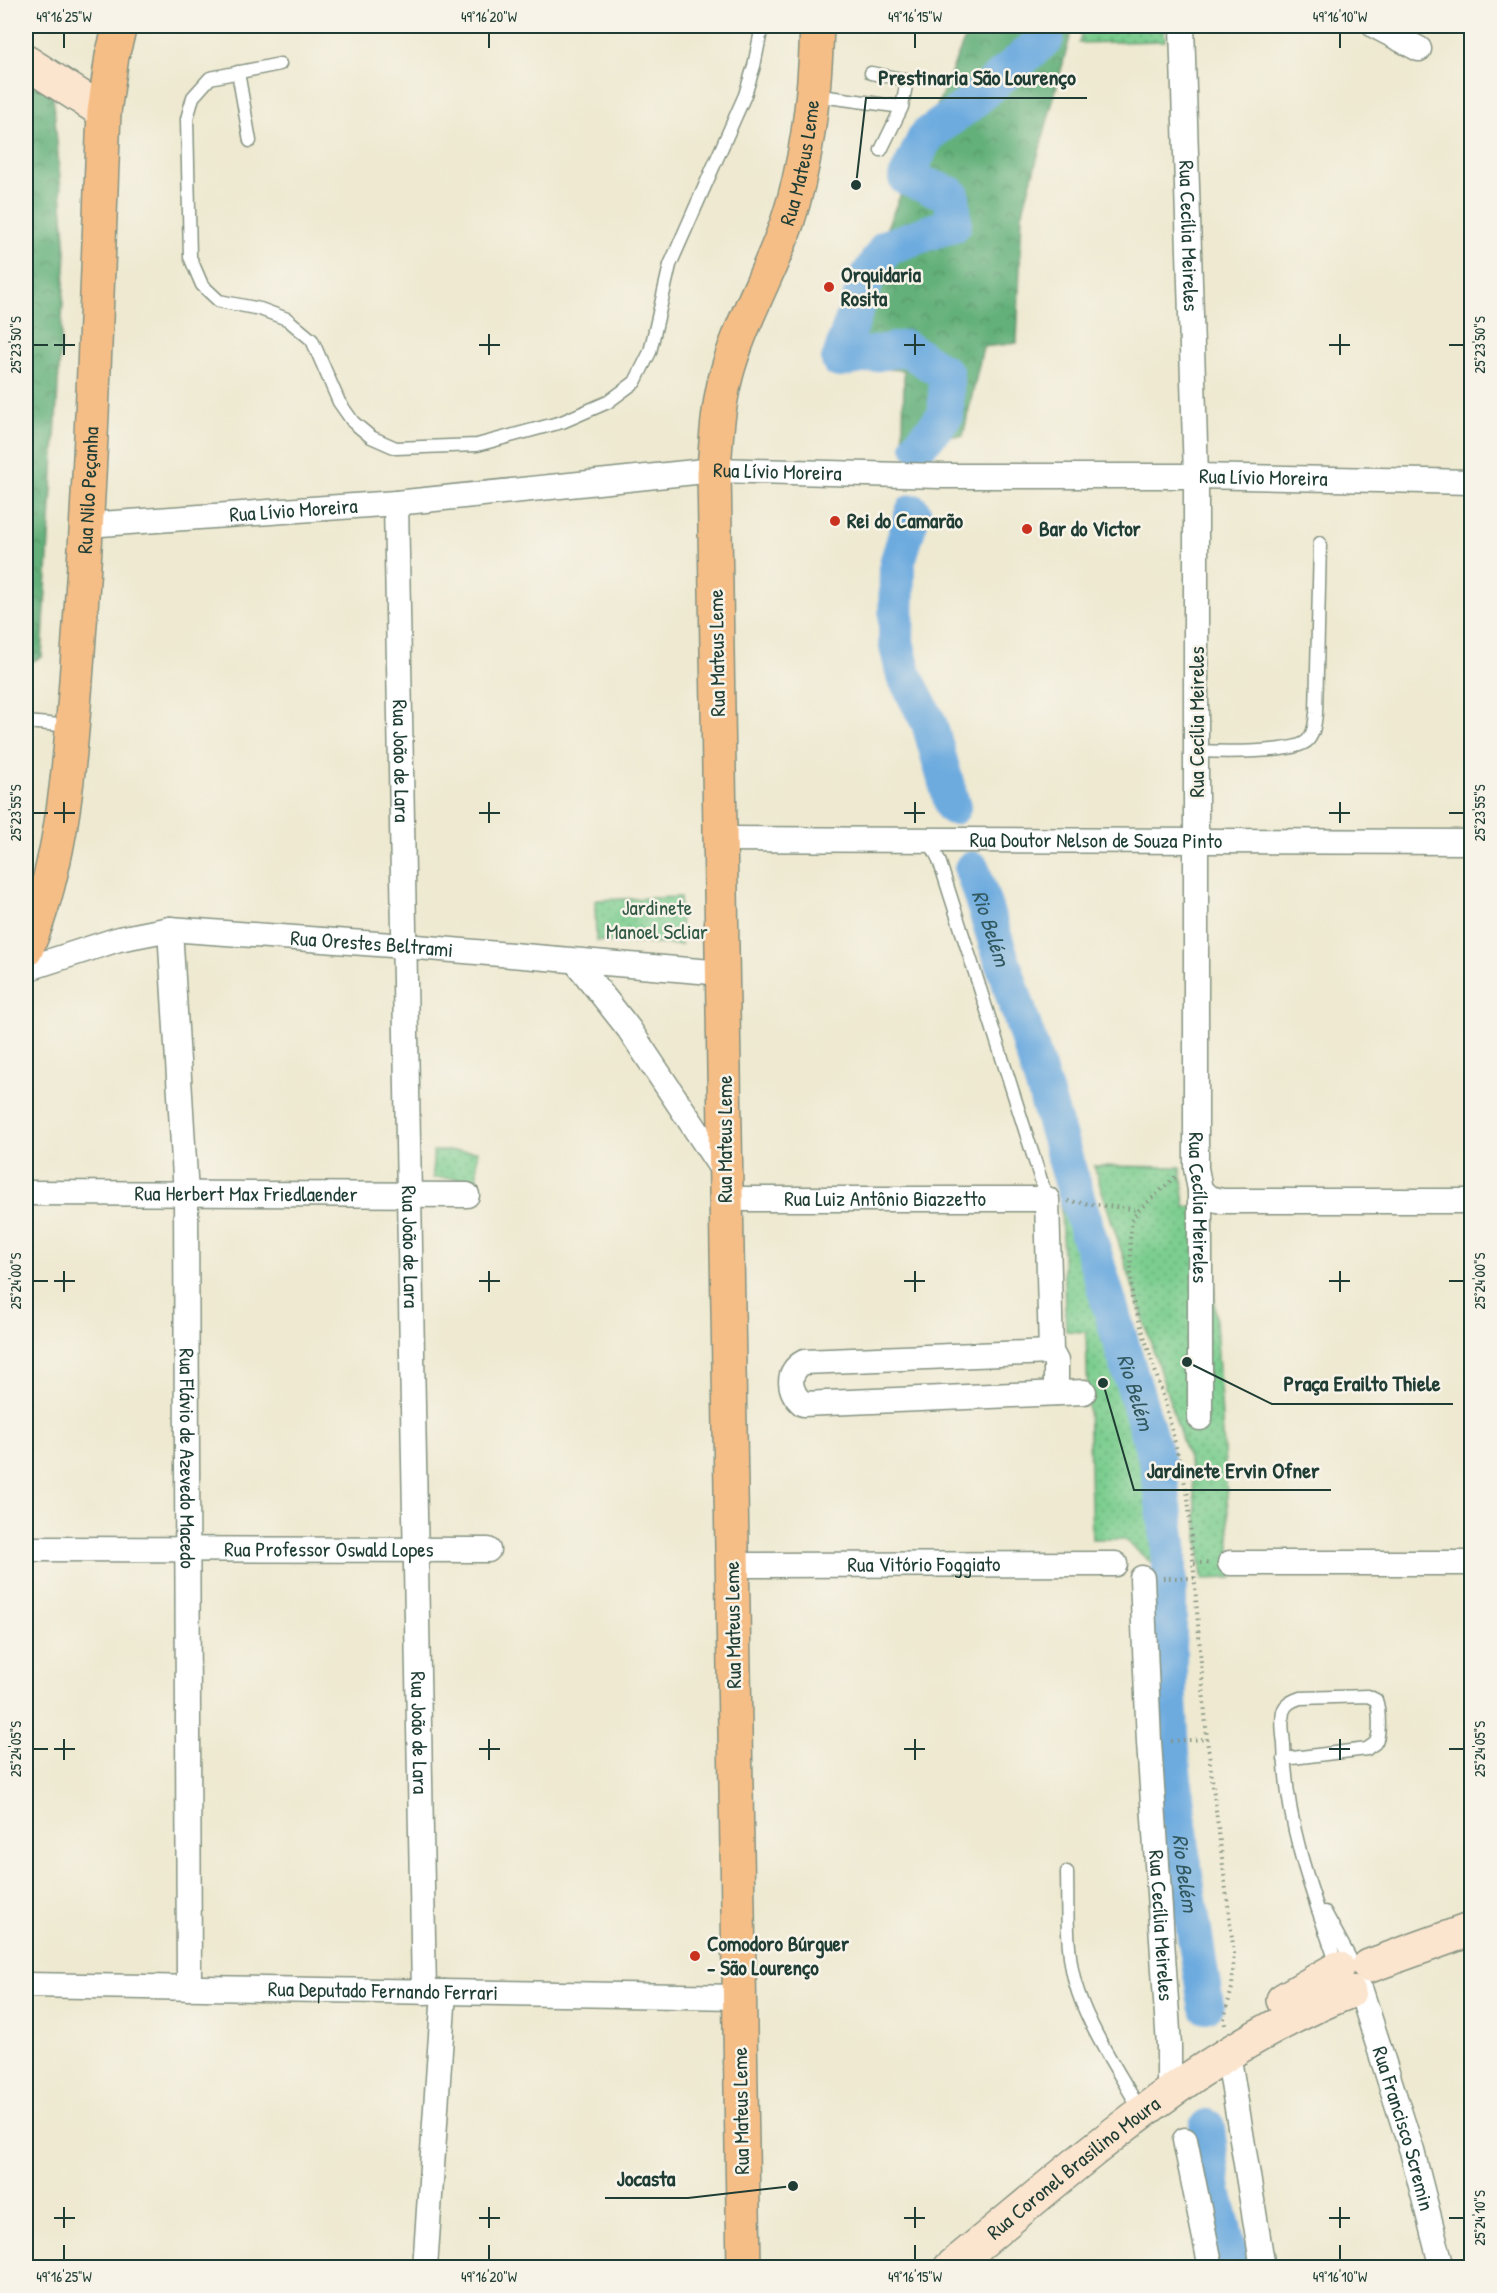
<svg xmlns="http://www.w3.org/2000/svg" width="1497" height="2293" font-family="'Patrick Hand',sans-serif">
<defs>
<pattern id="forest-crowns" width="20" height="18" patternUnits="userSpaceOnUse" patternTransform="scale(1.5)"><rect width="20" height="18" fill="#64b07a"/><path d="M2 6a3 3 0 1 1 6 0M12 15a3 3 0 1 1 6 0" fill="none" stroke="#529065"/></pattern>
<pattern id="park-dots" width="8" height="8" patternUnits="userSpaceOnUse" patternTransform="scale(1.5)"><rect width="8" height="8" fill="#7bcd8f"/><path d="M2 2h.1M6 6h.1" fill="none" stroke="#64a876" stroke-width="1.8" stroke-linecap="round"/></pattern>
</defs>
<rect width="100%" height="100%" fill="#f7f3e8"/>
<filter id="ink" filterUnits="userSpaceOnUse"><feTurbulence type="fractalNoise" baseFrequency=".0167" numOctaves="2"/><feDisplacementMap in="SourceGraphic" scale="12" xChannelSelector="R" yChannelSelector="G"/><feConvolveMatrix kernelMatrix="1 2 1 2 8 2 1 2 1" color-interpolation-filters="sRGB"/></filter>
<filter id="wash" filterUnits="userSpaceOnUse"><feTurbulence type="fractalNoise" baseFrequency=".008" numOctaves="4" result="noise"/><feDisplacementMap in="SourceGraphic" scale="24" xChannelSelector="R" yChannelSelector="G"/><feGaussianBlur stdDeviation="1.35" result="paint"/><feColorMatrix in="noise" values="0 0 0 0 0 0 0 0 0 0 0 0 0 0 0 0 0 1.4 0 .05"/><feComposite in="paint" operator="in"/></filter>
<g filter="url(#wash)">
<rect width="100%" height="100%" fill="#eee9d0"/>
<!-- forest -->
<path fill="url(#forest-crowns)" stroke="#427657" stroke-width="1.5" d="M 970,26 L 1073,26 L 1022,215 L 1017,343 L 983,347 L 963,436 L 903,436 L 904,370 L 830,366 Z
M 26,67 L 52,82 L 66,252 L 42,657 L 26,664 Z"/>
<!-- park -->
<path fill="url(#park-dots)" stroke="#4d8562" stroke-width="1.5" d="M 1084,26 L 1164,26 L 1165,41 L 1079,43 Z
M 680,897 L 681,945 L 596,941 L 595,900 Z
M 433,1151 L 477,1151 L 477,1179 L 433,1178 Z
M 1094,1166 L 1181,1167 L 1185,1206 L 1209,1210 L 1232,1578 L 1202,1579 L 1192,1471 Z
M 1060,1188 L 1134,1434 L 1144,1473 L 1162,1572 L 1124,1539 L 1092,1539 L 1086,1332 L 1066,1331 Z"/>
<g fill="none" stroke-linecap="round" stroke-linejoin="round">
<!-- river -->
<g stroke="#6dabdf" stroke-width="36">
<path d="M 919,445 L 946,415 L 946,374 L 906,348 L 839,360 L 867,278 L 887,247 L 954,224 L 952,195 L 906,178 L 926,136 L 967,106 L 1046,38 L 1047,26"/>
<path d="M 913,512 L 897,564 L 896,642 L 904,675 L 929,723 L 953,807"/>
<path id="s1" d="M 972,869 L 1042,1082 L 1158,1465 L 1169,1544 L 1169,1698 L 1173,1770 L 1185,1875 L 1206,2005"/>
<path d="M 1207,2127 L 1214,2192 L 1234,2268"/>
</g>
</g>
</g>
<g filter="url(#ink)">
<g fill="none" stroke-linecap="round" stroke-linejoin="round">
<!-- lane casing -->
<g stroke="#869382" stroke-width="15">
<path id="lane" d="M 280,64 L 210,78 L 193,97 L 187,119 L 190,257 L 202,285 L 219,301 L 260,309 L 287,319 L 312,340 L 339,402 L 353,422 L 371,437 L 396,448 L 477,445 L 562,422 L 608,402 L 635,382 L 650,352 L 670,265 L 745,95 L 754,66 L 762,26
M 238,72 L 250,141
M 871,73 L 907,80 L 902,107
M 813,95 L 902,107 L 881,150
M 26,722 L 71,726
M 1197,751 C 1218,752 1296,754 1308,740 C 1314,733 1315,723 1316,713 L 1320,543
M 929,840 L 939,860 L 1047,1199
M 1284,1759 L 1367,1749 C 1367,1748 1375,1744 1375,1743 C 1381,1736 1379,1708 1376,1700 L 1368,1696 L 1300,1698 C 1292,1701 1285,1704 1283,1712 C 1281,1722 1283,1735 1284,1744 C 1285,1822 1312,1894 1338,1967
M 1067,1872 C 1068,1911 1065,1955 1078,1992 C 1092,2034 1120,2073 1141,2112
M 1325,1912 L 1350,1958"/>
</g>
<!-- street casing -->
<g stroke="#869382" stroke-width="27">
<g id="street">
<path id="s2" d="M 1182,26 L 1196,476 L 1196,1168 L 1200,1190 L 1200,1418"/>
<path d="M 1375,26 L 1419,49"/>
<path id="s3" d="M 396,503 L 424,1992"/>
<path id="s4" d="M 87,525 L 396,503 L 714,470 L 940,476 L 1196,476 L 1472,482"/>
<path id="s5" d="M 721,839 L 1472,842"/>
<path id="s6" d="M 170,929 L 186,1194 L 189,1988"/>
<path d="M 576,962 L 629,1029 L 726,1175"/>
<path id="s7" d="M 26,969 L 119,939 L 170,929 L 405,946 L 723,973"/>
<path d="M 1200,1190 L 1209,1198 L 1222,1201 L 1472,1201"/>
<path id="s8" d="M 26,1193 L 467,1195"/>
<path id="s9" d="M 725,1199 L 1047,1199 L 1051,1352 L 1056,1361 L 1056,1393"/>
<path d="M 1051,1352 L 804,1362 C 785,1372 789,1392 803,1404 L 1084,1392"/>
<path id="s10" d="M 26,1549 L 488,1550"/>
<path d="M 1230,1563 L 1472,1563"/>
<path id="s11" d="M 732,1565 L 1115,1564"/>
<path id="s12" d="M 1142,1578 L 1149,1742 L 1169,2046 L 1169,2092"/>
<path id="s13" d="M 26,1985 L 739,1997"/>
<path id="s14" d="M 1361,1991 L 1412,2151 L 1442,2268"/>
<path d="M 1228,2053 L 1263,2268"/>
<path d="M 1185,2140 L 1211,2268"/>
<path d="M 425,2268 L 444,1992"/>
</g>
</g>
<!-- secondary casing -->
<g stroke="#869382" stroke-width="36">
<g id="secondary">
<path d="M 26,62 L 104,112"/>
<path d="M 1369,1966 L 1472,1929"/>
<path d="M 1283,2000 L 1338,1968"/>
<path id="s15" d="M 950,2268 C 1076,2166 1197,2052 1349,1992"/>
</g>
</g>
<!-- primary casing -->
<g stroke="#869382" stroke-width="36">
<g id="primary">
<path id="s16" d="M 26,950 C 66,859 72,738 79,638 C 92,463 97,288 104,112 L 112,56 L 120,26"/>
<path id="s17" d="M 744,2268 L 714,470 C 716,439 718,406 726,376 C 740,323 769,275 787,223 C 808,161 815,91 817,26"/>
</g>
</g>
<!-- path -->
<path stroke="#869382" stroke-width="4" stroke-dasharray="1.5 4.5" stroke-linecap="butt" d="M 1175,1177 L 1139,1210 L 1132,1220 L 1130,1240 L 1132,1298 L 1165,1402 L 1188,1496 L 1207,1739 L 1234,1953 L 1232,1988 L 1224,2019 L 1225,2025
M 1068,1201 L 1139,1210
M 1194,1563 L 1211,1563
M 1163,1578 L 1194,1578
M 1171,1741 L 1207,1739"/>
<!-- lane -->
<use href="#lane" stroke="#fff" stroke-width="12"/>
<!-- street -->
<use href="#street" stroke="#fff" stroke-width="24"/>
<!-- secondary -->
<use href="#secondary" stroke="#fbe5cf" stroke-width="33"/>
<!-- primary -->
<use href="#primary" stroke="#f6be87" stroke-width="33"/>
</g>
</g>
<!-- ticks -->
<path fill="none" stroke="#1f3d34" stroke-width="2" d="M 64,33 L 64,48M 489,33 L 489,48M 915,33 L 915,48M 1340,33 L 1340,48M 64,334 L 64,355M 489,334 L 489,355M 915,334 L 915,355M 1340,334 L 1340,355M 33,345 L 48,345M 54,345 L 75,345M 479,345 L 500,345M 904,345 L 925,345M 1329,345 L 1350,345M 1449,345 L 1464,345M 64,802 L 64,823M 489,802 L 489,823M 915,802 L 915,823M 1340,802 L 1340,823M 33,813 L 48,813M 54,813 L 75,813M 479,813 L 500,813M 904,813 L 925,813M 1329,813 L 1350,813M 1449,813 L 1464,813M 64,1271 L 64,1292M 489,1271 L 489,1292M 915,1271 L 915,1292M 1340,1271 L 1340,1292M 33,1281 L 48,1281M 54,1281 L 75,1281M 479,1281 L 500,1281M 904,1281 L 925,1281M 1329,1281 L 1350,1281M 1449,1281 L 1464,1281M 64,1739 L 64,1760M 489,1739 L 489,1760M 915,1739 L 915,1760M 1340,1739 L 1340,1760M 33,1749 L 48,1749M 54,1749 L 75,1749M 479,1749 L 500,1749M 904,1749 L 925,1749M 1329,1749 L 1350,1749M 1449,1749 L 1464,1749M 64,2207 L 64,2228M 489,2207 L 489,2228M 915,2207 L 915,2228M 1340,2207 L 1340,2228M 54,2218 L 75,2218M 479,2218 L 500,2218M 904,2218 L 925,2218M 1329,2218 L 1350,2218M 1449,2218 L 1464,2218M 64,2245 L 64,2260M 489,2245 L 489,2260M 915,2245 L 915,2260M 1340,2245 L 1340,2260"/>
<!-- markers -->
<g fill="#c8321e" stroke="#f7f3e8" stroke-width="2">
<circle cx="829" cy="287" r="6"/>
<circle cx="835" cy="521" r="6"/>
<circle cx="1027" cy="529" r="6"/>
<circle cx="695" cy="1956" r="6"/>
</g>
<g text-anchor="middle" stroke-width="5" stroke-linejoin="round" paint-order="stroke">
<!-- street labels -->
<g font-size="21" fill="#1f3d34" stroke="#f7f3e8">
<text dy="7" stroke="none"><textPath href="#s17" startOffset="2120">Rua Mateus Leme</textPath></text>
<text dy="7" stroke="none"><textPath href="#s2" startOffset="210">Rua Cecília Meireles</textPath></text>
<text dy="7" stroke="none"><textPath href="#s4" startOffset="693">Rua Lívio Moreira</textPath></text>
<text dy="7" stroke="none"><textPath href="#s4" startOffset="1179">Rua Lívio Moreira</textPath></text>
<text dy="7" stroke="none"><textPath href="#s16" startOffset="466">Rua Nilo Peçanha</textPath></text>
<text dy="7" stroke="none"><textPath href="#s4" startOffset="207">Rua Lívio Moreira</textPath></text>
<text transform="translate(717 653) rotate(-91)" y="7">Rua Mateus Leme</text>
<text transform="translate(1197 722) rotate(-90)" y="7">Rua Cecília Meireles</text>
<text dy="7" stroke="none"><textPath href="#s3" startOffset="258">Rua João de Lara</textPath></text>
<text dy="7" stroke="none"><textPath href="#s5" startOffset="375">Rua Doutor Nelson de Souza Pinto</textPath></text>
<text dy="7" stroke="none"><textPath href="#s7" startOffset="352">Rua Orestes Beltrami</textPath></text>
<text transform="translate(725 1139) rotate(-90)" y="7">Rua Mateus Leme</text>
<text dy="7" stroke="none"><textPath href="#s8" startOffset="220">Rua Herbert Max Friedlaender</textPath></text>
<text dy="7" stroke="none"><textPath href="#s9" startOffset="160">Rua Luiz Antônio Biazzetto</textPath></text>
<text dy="7" stroke="none"><textPath href="#s2" startOffset="1182">Rua Cecília Meireles</textPath></text>
<text dy="7" stroke="none"><textPath href="#s3" startOffset="744">Rua João de Lara</textPath></text>
<text dy="7" stroke="none"><textPath href="#s6" startOffset="530">Rua Flávio de Azevedo Macedo</textPath></text>
<text dy="7" stroke="none"><textPath href="#s10" startOffset="303">Rua Professor Oswald Lopes</textPath></text>
<text dy="7" stroke="none"><textPath href="#s11" startOffset="192">Rua Vitório Foggiato</textPath></text>
<text transform="translate(733 1625) rotate(-91)" y="7">Rua Mateus Leme</text>
<text dy="7" stroke="none"><textPath href="#s3" startOffset="1230">Rua João de Lara</textPath></text>
<text dy="7" stroke="none"><textPath href="#s12" startOffset="348">Rua Cecília Meireles</textPath></text>
<text dy="7" stroke="none"><textPath href="#s13" startOffset="357">Rua Deputado Fernando Ferrari</textPath></text>
<text transform="translate(741 2111) rotate(-91)" y="7">Rua Mateus Leme</text>
<text dy="7" stroke="none"><textPath href="#s14" startOffset="144">Rua Francisco Scremin</textPath></text>
<text dy="7" stroke="none"><textPath href="#s15" startOffset="159">Rua Coronel Brasilino Moura</textPath></text>
</g>
<!-- poi labels -->
<g font-size="21" font-weight="bold" fill="#1f3d34" stroke="#f7f3e8" text-anchor="start">
<text x="841" y="282">Orquidaria<tspan x="841" dy="24">Rosita</tspan></text>
<text x="847" y="528">Rei do Camarão</text>
<text x="1039" y="536">Bar do Victor</text>
<text x="707" y="1951">Comodoro Búrguer<tspan x="707" dy="24">- São Lourenço</tspan></text>
</g>
<!-- park labels -->
<g font-size="21" fill="#315a46" stroke="#f7f3e8">
<text x="657" y="915">Jardinete<tspan x="657" dy="24">Manoel Scliar</tspan></text>
</g>
<!-- water labels -->
<g font-size="22" font-style="italic" fill="#32585f" stroke="#f7f3e8">
<text dy="8" stroke="none"><textPath href="#s1" startOffset="62">Rio Belém</textPath></text>
<text dy="8" stroke="none"><textPath href="#s1" startOffset="548">Rio Belém</textPath></text>
<text dy="8" stroke="none"><textPath href="#s1" startOffset="1034">Rio Belém</textPath></text>
</g>
</g>
<!-- callouts -->
<path fill="none" stroke="#1f3d34" stroke-width="2" d="M856 185L866 98H1087M1187 1362L1272 1404H1453M1103 1383L1134 1490H1331M793 2186L688 2198H605"/>
<g fill="#1f3d34" stroke="#f7f3e8" stroke-width="2">
<circle cx="856" cy="185" r="6"/>
<circle cx="1187" cy="1362" r="6"/>
<circle cx="1103" cy="1383" r="6"/>
<circle cx="793" cy="2186" r="6"/>
</g>
<g font-size="22" text-anchor="middle" font-weight="bold" fill="#1f3d34" stroke="#f7f3e8" stroke-width="5" stroke-linejoin="round" paint-order="stroke">
<text x="977" y="85">Prestinaria São Lourenço</text>
<text x="1362" y="1391">Praça Erailto Thiele</text>
<text x="1233" y="1478">Jardinete Ervin Ofner</text>
<text x="646" y="2186">Jocasta</text>
</g>
<!-- margin -->
<rect width="1497" height="2293" fill="none" stroke="#f7f3e8" stroke-width="66"/>
<rect x="33" y="33" width="1431" height="2227" fill="none" stroke="#1f3d34" stroke-width="2"/>
<g font-size="15" text-anchor="middle" fill="#1f3d34">
<text x="64" y="22">49°16'25"W</text>
<text x="489" y="22">49°16'20"W</text>
<text x="915" y="22">49°16'15"W</text>
<text x="1340" y="22">49°16'10"W</text>
<text transform="translate(16 345) rotate(-90)" y="5">25°23'50"S</text>
<text transform="translate(1480 345) rotate(-90)" y="5">25°23'50"S</text>
<text transform="translate(16 813) rotate(-90)" y="5">25°23'55"S</text>
<text transform="translate(1480 813) rotate(-90)" y="5">25°23'55"S</text>
<text transform="translate(16 1281) rotate(-90)" y="5">25°24'00"S</text>
<text transform="translate(1480 1281) rotate(-90)" y="5">25°24'00"S</text>
<text transform="translate(16 1749) rotate(-90)" y="5">25°24'05"S</text>
<text transform="translate(1480 1749) rotate(-90)" y="5">25°24'05"S</text>
<text transform="translate(1480 2218) rotate(-90)" y="5">25°24'10"S</text>
<text x="64" y="2282">49°16'25"W</text>
<text x="489" y="2282">49°16'20"W</text>
<text x="915" y="2282">49°16'15"W</text>
<text x="1340" y="2282">49°16'10"W</text>
</g>
</svg>
